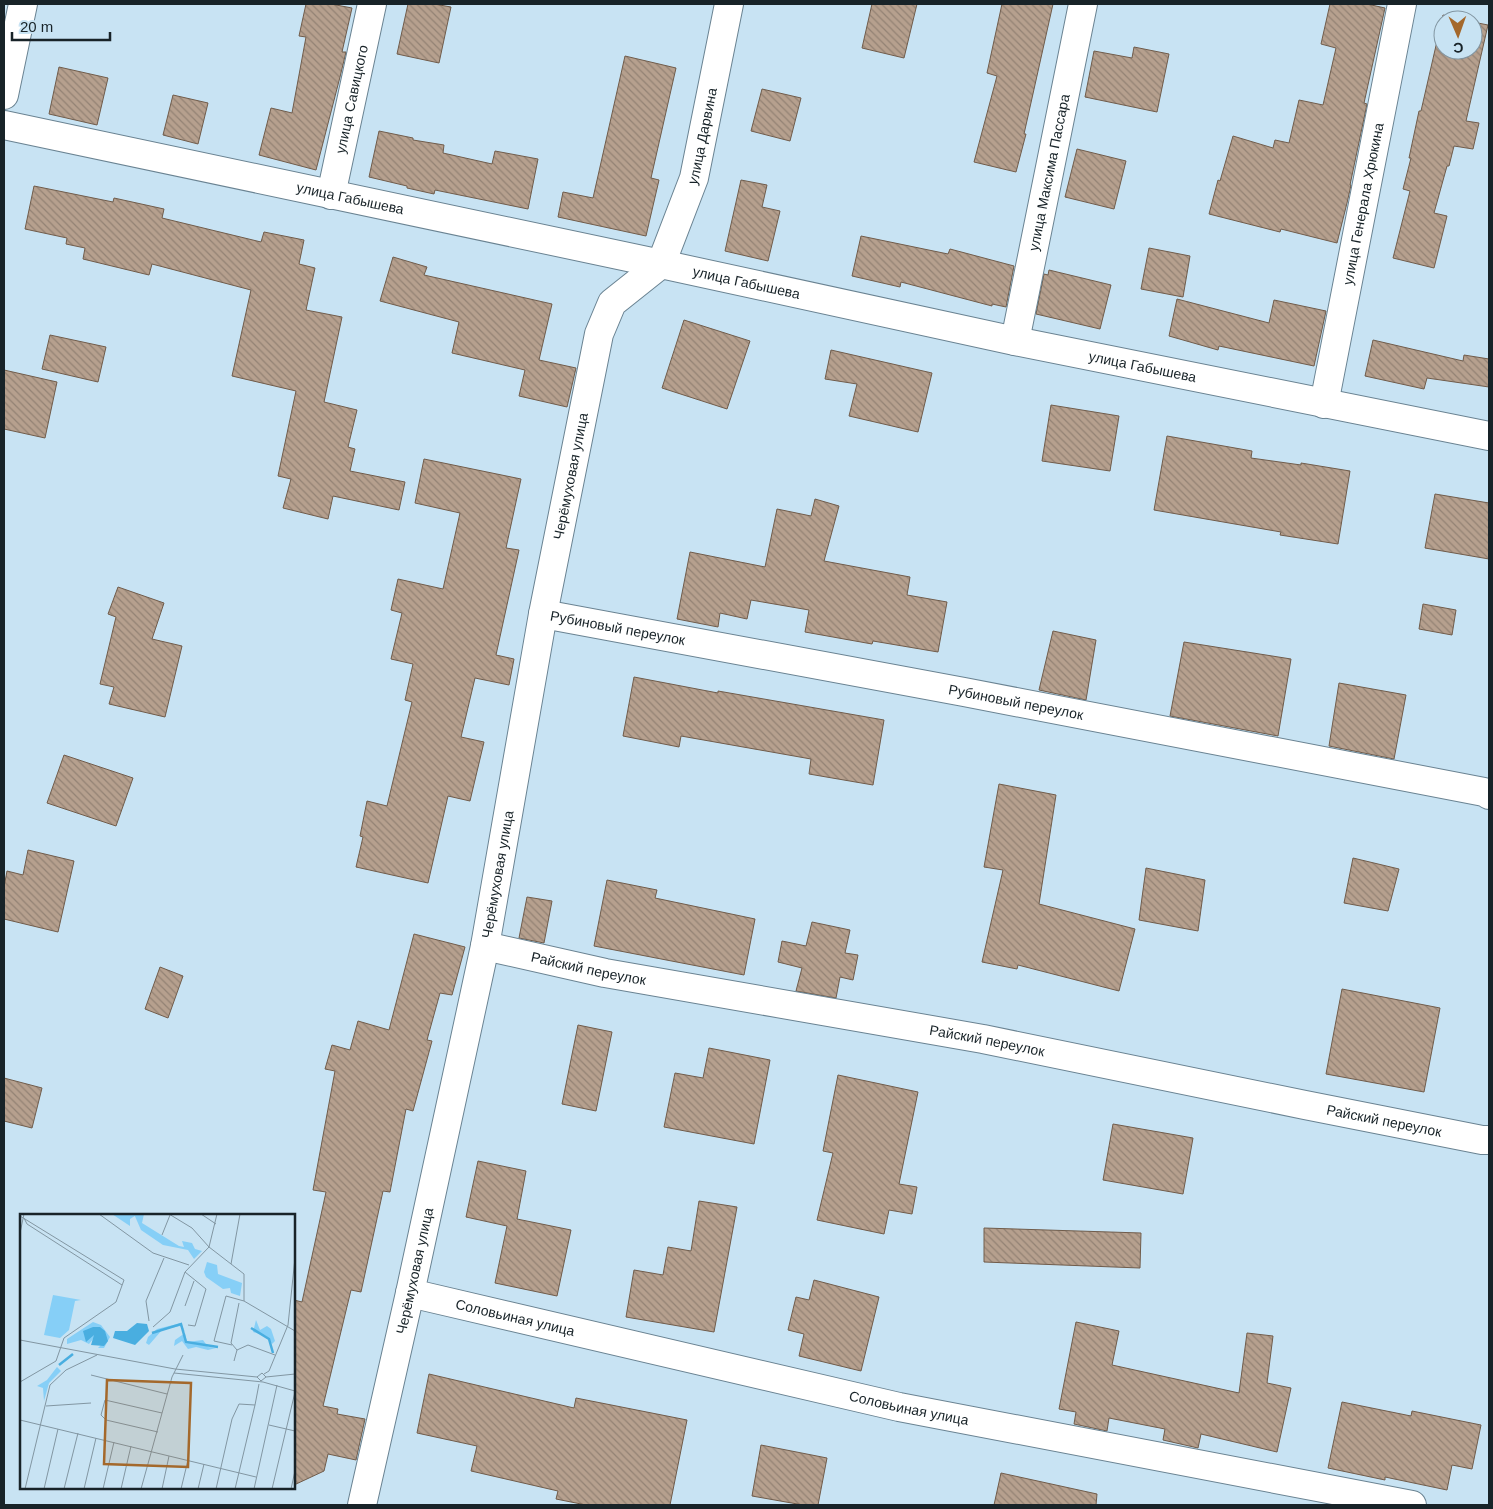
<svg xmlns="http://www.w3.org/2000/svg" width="1493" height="1509" font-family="Arial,sans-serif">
<defs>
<pattern id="building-back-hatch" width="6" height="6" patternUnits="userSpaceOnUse" patternTransform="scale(1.25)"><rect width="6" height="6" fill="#b6a08e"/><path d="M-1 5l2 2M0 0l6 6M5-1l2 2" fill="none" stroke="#938274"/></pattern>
</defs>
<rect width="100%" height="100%" fill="#c8e3f3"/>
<!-- building -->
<path fill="url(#building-back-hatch)" stroke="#705c4b" d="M 306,4 L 331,4 L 352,8 L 342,52 L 346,52 L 340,77 L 316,170 L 259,155 L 271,108 L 292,113 L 306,37 L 299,36 Z
M 408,4 L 434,4 L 451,7 L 439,63 L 397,54 Z
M 872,4 L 917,4 L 904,58 L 862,48 Z
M 1002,4 L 1053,4 L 1024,134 L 1026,134 L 1016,172 L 974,162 L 997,76 L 987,73 Z
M 1330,4 L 1367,4 L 1385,8 L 1364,103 L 1367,104 L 1350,185 L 1351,185 L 1347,203 L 1337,243 L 1281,229 L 1280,232 L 1209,214 L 1218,180 L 1220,181 L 1233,136 L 1273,148 L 1275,140 L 1289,143 L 1299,100 L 1323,105 L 1336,48 L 1321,44 Z
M 1443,15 L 1464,20 L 1443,20 L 1443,50 L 1473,50 L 1473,22 L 1488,25 L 1466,121 L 1479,123 L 1473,149 L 1454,146 L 1449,166 L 1447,166 L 1434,213 L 1447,216 L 1434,268 L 1393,258 L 1410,191 L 1403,189 L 1411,158 L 1409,158 L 1419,111 L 1421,111 Z
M 1134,47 L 1169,54 L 1157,112 L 1085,97 L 1094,51 L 1132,58 Z
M 625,56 L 676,68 L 651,178 L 659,180 L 646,236 L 558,217 L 563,192 L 593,198 Z
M 59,67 L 108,78 L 97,125 L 49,114 Z
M 762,89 L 801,98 L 790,141 L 751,131 Z
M 173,95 L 208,103 L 198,144 L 163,135 Z
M 379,131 L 413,138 L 413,140 L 444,145 L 443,153 L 492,164 L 495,151 L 538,159 L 528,209 L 435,190 L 434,194 L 407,188 L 407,186 L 369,177 Z
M 1077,149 L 1126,161 L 1114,209 L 1065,197 Z
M 741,180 L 767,185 L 762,207 L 780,211 L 768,261 L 725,251 Z
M 34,186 L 113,202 L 114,198 L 164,209 L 162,218 L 261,242 L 264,232 L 304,240 L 299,264 L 315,268 L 306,310 L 342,317 L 324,402 L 357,410 L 348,447 L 355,449 L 350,471 L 405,482 L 399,510 L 333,496 L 328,519 L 283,508 L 291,479 L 278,476 L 296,391 L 232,376 L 251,290 L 152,264 L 149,275 L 83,259 L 85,248 L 66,244 L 67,238 L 25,229 Z
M 861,236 L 948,254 L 950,249 L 1014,266 L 1006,307 L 992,304 L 992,306 L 901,282 L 900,287 L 852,276 Z
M 1149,248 L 1190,256 L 1183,297 L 1141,289 Z
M 393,257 L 427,267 L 424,275 L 552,304 L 539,360 L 576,368 L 567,407 L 519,396 L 525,370 L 452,353 L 459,322 L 380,301 Z
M 1049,270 L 1111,285 L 1100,329 L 1036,314 L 1044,274 L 1048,275 Z
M 1177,299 L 1269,323 L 1274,300 L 1326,311 L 1314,366 L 1219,346 L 1218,350 L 1169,336 Z
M 684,320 L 750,341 L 727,409 L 662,388 Z
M 50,335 L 106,347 L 98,382 L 42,369 Z
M 1373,340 L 1463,361 L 1464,355 L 1489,359 L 1489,387 L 1427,378 L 1424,389 L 1365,376 Z
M 831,350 L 932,373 L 918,432 L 849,416 L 857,384 L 825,379 Z
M 4,370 L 57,382 L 45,438 L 4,429 Z
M 1051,405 L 1119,416 L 1110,471 L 1042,461 Z
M 1167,436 L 1252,451 L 1251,458 L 1301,465 L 1301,463 L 1350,471 L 1338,544 L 1280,535 L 1281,532 L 1154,510 Z
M 424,459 L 521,479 L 506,548 L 519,550 L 496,655 L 514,659 L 509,685 L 475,678 L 461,737 L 484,742 L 470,801 L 448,796 L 428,883 L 356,867 L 363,837 L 360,836 L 367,801 L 387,806 L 412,702 L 405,700 L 413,664 L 391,659 L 402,613 L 391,610 L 398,579 L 443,589 L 460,513 L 415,503 Z
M 1435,494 L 1489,503 L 1489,559 L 1425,548 Z
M 815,499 L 839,506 L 824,561 L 910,577 L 907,595 L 947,602 L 938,652 L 873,641 L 872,644 L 805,632 L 809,610 L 751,600 L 747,619 L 720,613 L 718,627 L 677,619 L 690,552 L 765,567 L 777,509 L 811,516 Z
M 118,587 L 164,603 L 152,639 L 182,646 L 165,717 L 109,704 L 114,687 L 100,684 L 116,617 L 108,614 Z
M 1423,604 L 1456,610 L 1452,635 L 1419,629 Z
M 1053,631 L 1096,640 L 1086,700 L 1039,690 Z
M 1184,642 L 1291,659 L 1278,736 L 1170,716 Z
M 634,677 L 718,693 L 718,691 L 884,720 L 873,785 L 809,774 L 811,759 L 681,736 L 679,747 L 623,736 Z
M 1339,683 L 1406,695 L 1394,759 L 1329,746 Z
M 64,755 L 133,778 L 116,826 L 47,803 Z
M 999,784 L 1056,795 L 1039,904 L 1135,929 L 1119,991 L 1018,965 L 1017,969 L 982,962 L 1003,870 L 984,867 Z
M 28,850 L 74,861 L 58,932 L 4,919 L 4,887 L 7,871 L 23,875 Z
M 1353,858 L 1399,869 L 1388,911 L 1344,903 Z
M 1146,868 L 1205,880 L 1198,931 L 1139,920 Z
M 607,880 L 657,890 L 655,898 L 755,919 L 744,975 L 594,946 Z
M 527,897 L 552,901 L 544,943 L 519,938 Z
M 812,922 L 850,930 L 845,953 L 858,955 L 853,980 L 840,977 L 836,998 L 796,991 L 802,968 L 778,962 L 782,941 L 806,946 Z
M 414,934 L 465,947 L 452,995 L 440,993 L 427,1040 L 432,1041 L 413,1111 L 406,1109 L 390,1192 L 383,1191 L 361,1292 L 351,1290 L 323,1406 L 338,1409 L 337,1414 L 365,1419 L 356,1460 L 328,1454 L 324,1471 L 294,1485 L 294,1300 L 302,1302 L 326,1192 L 313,1190 L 335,1071 L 325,1069 L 332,1045 L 350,1050 L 358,1021 L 389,1030 Z
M 160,967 L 183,976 L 168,1018 L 145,1009 Z
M 1342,989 L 1440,1008 L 1424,1092 L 1326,1074 Z
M 578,1025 L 612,1032 L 596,1111 L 562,1104 Z
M 709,1048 L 770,1060 L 754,1144 L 664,1127 L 675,1073 L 703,1078 Z
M 838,1075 L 918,1092 L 899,1184 L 917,1187 L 912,1214 L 889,1210 L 884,1234 L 817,1220 L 833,1153 L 823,1151 Z
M 4,1078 L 42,1088 L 32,1128 L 4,1121 Z
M 1113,1124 L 1193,1138 L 1183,1194 L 1103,1180 Z
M 478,1161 L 526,1171 L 517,1219 L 571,1230 L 557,1296 L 495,1283 L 507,1226 L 466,1217 Z
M 699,1201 L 737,1207 L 714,1332 L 626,1317 L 634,1270 L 663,1275 L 668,1247 L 691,1251 Z
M 984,1228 L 1141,1233 L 1140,1268 L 984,1262 Z
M 814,1280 L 879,1297 L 861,1371 L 799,1356 L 804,1334 L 788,1330 L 796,1297 L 809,1300 Z
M 1076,1322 L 1119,1331 L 1112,1365 L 1239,1393 L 1247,1333 L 1273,1336 L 1267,1383 L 1291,1388 L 1277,1452 L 1201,1434 L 1198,1448 L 1163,1440 L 1165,1429 L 1109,1418 L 1107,1431 L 1074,1424 L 1076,1412 L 1059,1409 Z
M 429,1374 L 574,1408 L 576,1398 L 687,1420 L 670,1505 L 586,1505 L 556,1499 L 558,1491 L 471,1471 L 477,1446 L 417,1433 Z
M 1342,1402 L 1411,1416 L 1412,1411 L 1481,1425 L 1472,1469 L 1452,1465 L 1447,1490 L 1385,1477 L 1385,1480 L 1328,1468 Z
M 761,1445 L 827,1458 L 818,1505 L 803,1505 L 752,1496 Z
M 1001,1473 L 1097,1494 L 1096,1505 L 994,1505 Z"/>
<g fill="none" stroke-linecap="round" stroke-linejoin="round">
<!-- street casing -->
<g stroke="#6a8392" stroke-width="30">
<g id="street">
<path d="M 4,95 L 23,4"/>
<path id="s1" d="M 4,125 L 661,264 L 1015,341 L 1489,436"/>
<path id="s2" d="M 331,195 L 372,4"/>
<path id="s3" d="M 1015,341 L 1083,4"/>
<path id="s4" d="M 1324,404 L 1402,4"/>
<path id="s5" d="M 543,614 L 964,692 L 1484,792 L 1489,795"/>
<path id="s6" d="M 485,946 L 605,973 L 983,1039 L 1305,1105 L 1482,1140 L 1489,1140"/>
<path id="s7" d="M 410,1293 L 899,1407 L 1412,1505"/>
<path id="s8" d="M 362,1505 L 410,1293 L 485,946 L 543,614 L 599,334 L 612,303 L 661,264 L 694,178 L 729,4"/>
</g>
</g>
<!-- street -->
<use href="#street" stroke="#fff" stroke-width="28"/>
</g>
<g text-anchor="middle" stroke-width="5" stroke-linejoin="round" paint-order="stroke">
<!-- street labels -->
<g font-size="14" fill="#182328" stroke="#c8e3f3">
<text dy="5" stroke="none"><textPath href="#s2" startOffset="98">улица Савицкого</textPath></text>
<text dy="5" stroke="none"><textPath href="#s8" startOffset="1426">улица Дарвина</textPath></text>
<text dy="5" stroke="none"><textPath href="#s3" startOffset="172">улица Максима Пассара</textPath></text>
<text dy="5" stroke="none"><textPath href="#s1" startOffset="354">улица Габышева</textPath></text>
<text dy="5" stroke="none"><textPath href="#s4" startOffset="204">улица Генерала Хрюкина</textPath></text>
<text dy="5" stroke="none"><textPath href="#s1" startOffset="759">улица Габышева</textPath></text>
<text dy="5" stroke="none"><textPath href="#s1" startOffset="1164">улица Габышева</textPath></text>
<text dy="5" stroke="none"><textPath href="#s8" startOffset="1050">Черёмуховая улица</textPath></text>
<text dy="5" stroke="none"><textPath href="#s5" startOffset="76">Рубиновый переулок</textPath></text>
<text dy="5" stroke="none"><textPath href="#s5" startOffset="481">Рубиновый переулок</textPath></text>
<text dy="5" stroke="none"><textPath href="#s8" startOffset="645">Черёмуховая улица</textPath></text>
<text dy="5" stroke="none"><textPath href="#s6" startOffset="106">Райский переулок</textPath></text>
<text dy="5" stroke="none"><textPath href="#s6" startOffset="511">Райский переулок</textPath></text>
<text dy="5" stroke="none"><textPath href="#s6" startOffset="916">Райский переулок</textPath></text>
<text dy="5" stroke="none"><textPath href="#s8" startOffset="240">Черёмуховая улица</textPath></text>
<text dy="5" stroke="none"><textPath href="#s7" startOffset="108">Соловьиная улица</textPath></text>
<text dy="5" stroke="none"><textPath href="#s7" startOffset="512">Соловьиная улица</textPath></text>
</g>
</g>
<!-- overview -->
<g transform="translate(20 1214)">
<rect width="275" height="275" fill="#c8e3f3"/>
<path d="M 114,0 L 124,0 L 122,9 L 159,32 L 164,33 L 162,27 L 172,29 L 175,35 L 182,37 L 174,45 L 168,36 L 143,31 L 121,16 ZM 187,48 L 197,51 L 198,60 L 222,69 L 220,82 L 211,79 L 210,74 L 203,75 L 186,63 L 184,58 ZM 236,106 L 240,116 L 247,112 L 251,115 L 255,127 L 252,130 L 246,122 L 233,118 ZM 73,108 L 81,111 L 90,123 L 84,134 L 78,134 L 82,130 L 77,120 L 69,130 L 61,126 L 47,130 L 47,125 ZM 161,109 L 165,118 L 160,112 L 142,116 L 129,131 L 126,129 L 128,123 L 137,115 ZM 165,119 L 167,128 L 183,126 L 188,133 L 196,134 L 188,136 L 176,133 L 168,135 L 162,127 L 154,132 L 155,126 ZM 37,153 L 41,157 L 29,169 L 24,187 L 23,174 L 17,172 L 27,166 Z" fill="#86cff7"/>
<path d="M 92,0 L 118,0 L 110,5 L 110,12 ZM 33,81 L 61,86 L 55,87 L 49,116 L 40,124 L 24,121 Z" fill="#86cff7"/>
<path d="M 117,109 L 127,110 L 129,117 L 115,131 L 93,124 L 95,117 L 107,117 ZM 73,113 L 80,113 L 85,117 L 88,127 L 84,132 L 71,131 L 74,121 L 66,128 L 63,117 Z" fill="#49aee0"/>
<path fill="none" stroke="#49aee0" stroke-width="2.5" d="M 231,114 L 249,125 L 253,139M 132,119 L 161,110 L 166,128 L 198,133M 39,151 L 53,140"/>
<path fill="none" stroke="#8296a2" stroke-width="1" d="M 79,0 L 133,39 L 169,51M 149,0 L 172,14 L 189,33 L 197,0M 181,0 L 196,10M 0,2 L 104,66 L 96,88 L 44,124 L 36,147 L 0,168M 4,4 L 7,10 L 102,71M 0,19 L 4,0M 142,21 L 150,1M 211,50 L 220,0M 165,92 L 174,67M 129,107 L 126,87 L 144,44M 168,111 L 175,112 L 186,75 L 165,58 L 189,33 L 224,60 L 224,87M 133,113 L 150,98 L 165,58M 0,126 L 155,155 L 237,163M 212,131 L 194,127 L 206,82 L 224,87 L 275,117M 217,136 L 211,129 L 219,89M 214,147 L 217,136 L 228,131 L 255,141M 154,159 L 243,168 L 275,177M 244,160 L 249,157 L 268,111 L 275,44M 71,161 L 147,180M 246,163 L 242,159 L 237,163 L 241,167 L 246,163 L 275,160M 26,192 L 71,189M 0,206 L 236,263M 249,211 L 275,217M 138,218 L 86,206 L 81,201 L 85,186 L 142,199M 5,275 L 30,171 L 46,156 L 77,141M 24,275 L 38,215M 44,275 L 58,219M 64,275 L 76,224M 83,275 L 94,228M 101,275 L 111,232M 121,275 L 152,163 L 163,141M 142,275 L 149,242M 161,275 L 168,246M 178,275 L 184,250M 196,275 L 212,205 L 219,190 L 235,191 L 239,170M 215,275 L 235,191M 234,275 L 257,171M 252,275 L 275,178M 271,275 L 275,257"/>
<path fill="#a4682b" fill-opacity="0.15" stroke="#a4682b" stroke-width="2.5" d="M 87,166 L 171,169 L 168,253 L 84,250 Z"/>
<rect width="275" height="275" fill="none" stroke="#182328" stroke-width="2.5"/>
</g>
<!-- border -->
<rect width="1493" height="1509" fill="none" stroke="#182328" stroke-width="10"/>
<!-- north arrow -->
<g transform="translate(1458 35) rotate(178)"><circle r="24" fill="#c8e3f3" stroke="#8296a2"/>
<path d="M0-4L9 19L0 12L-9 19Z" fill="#a4682b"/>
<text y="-8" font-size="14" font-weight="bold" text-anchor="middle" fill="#182328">С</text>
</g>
<!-- scale -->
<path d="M12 32v8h98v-8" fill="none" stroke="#182328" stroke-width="2.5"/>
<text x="20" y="32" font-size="15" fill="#182328" stroke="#c8e3f3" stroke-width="4" paint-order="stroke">20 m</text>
</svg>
